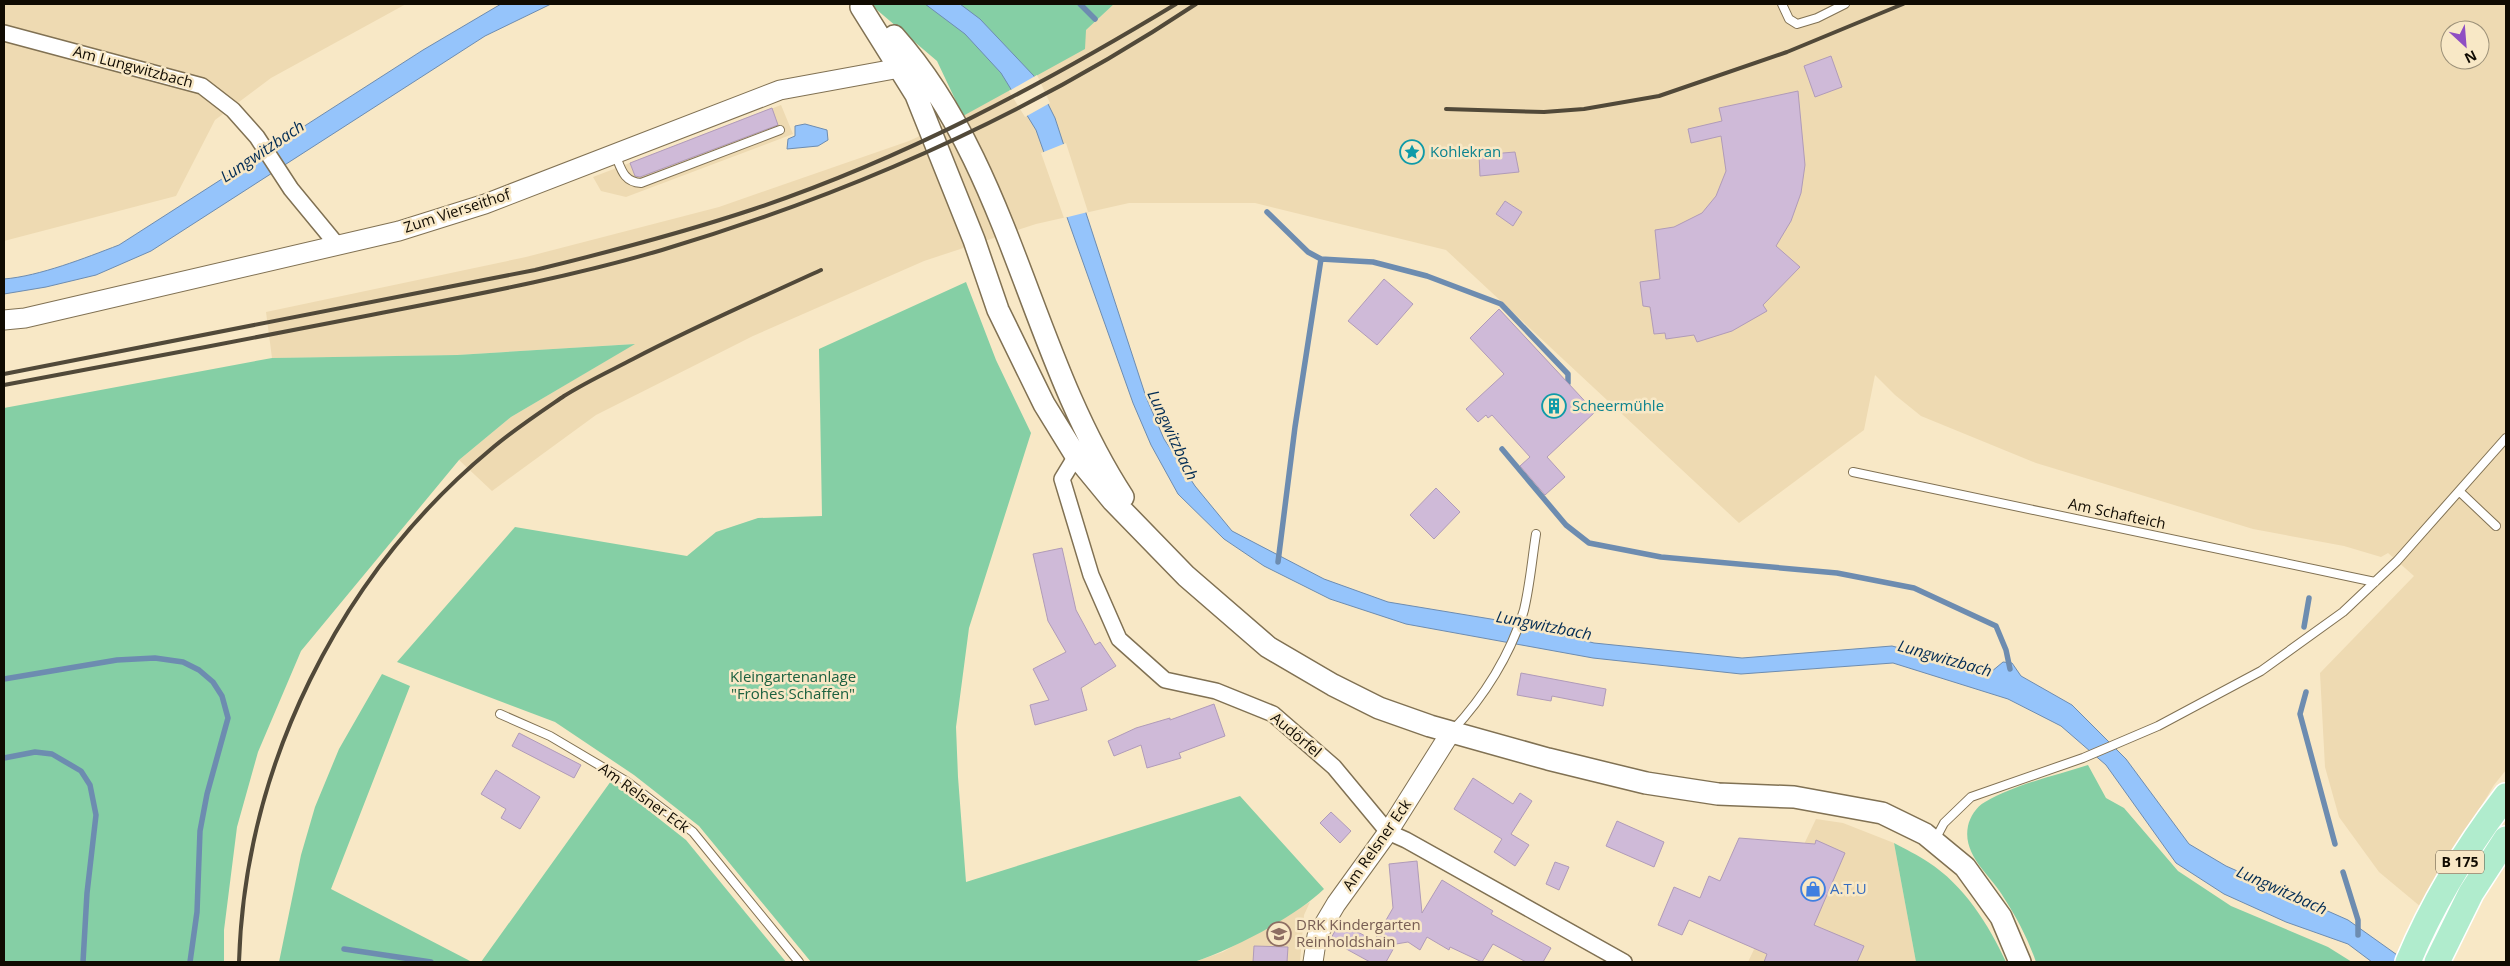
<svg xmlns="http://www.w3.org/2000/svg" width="2510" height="966" font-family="'Open Sans',sans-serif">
<rect width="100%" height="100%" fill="#f8e8c6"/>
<!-- built -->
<path fill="#eedab2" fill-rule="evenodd" d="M 4,4 L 406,4 L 271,78 L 215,120 L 176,196 L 4,241 Z
M 1114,4 L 2506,4 L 2506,770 L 2494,785 L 2421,907 L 2379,872 L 2339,817 L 2325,767 L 2320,673 L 2414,576 L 2388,553 L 2381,557 L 2344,546 L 2253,529 L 2036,463 L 1921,416 L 1895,395 L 1875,375 L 1864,430 L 1739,523 L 1446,250 L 1255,203 L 1129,203 L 1036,224 L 924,261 L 753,336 L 596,415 L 492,491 L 459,460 L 511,417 L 634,344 L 457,355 L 272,358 L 266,312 L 526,257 L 719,207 L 909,141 L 963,116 L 1086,30 ZM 2450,30 L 2480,30 L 2480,60 L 2450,60 Z
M 781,105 L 793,134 L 626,197 L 601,191 L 593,177 Z
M 1816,819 L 1843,823 L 1894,843 L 1916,962 L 1748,962 Z
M 1310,902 L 1304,915 L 1300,962 L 1194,962 L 1223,952 Z"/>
<!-- green -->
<path fill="#85cfa5" d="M 870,4 L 1114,4 L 1086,30 L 1085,49 L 963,116 L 937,61 Z
M 966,282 L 996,360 L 1031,433 L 969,628 L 956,727 L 958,777 L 966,882 L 1240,796 L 1324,889 C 1295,917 1233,949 1194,962 L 811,962 L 699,826 L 634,775 L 555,722 L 397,662 L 515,527 L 687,556 L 716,532 L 758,518 L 822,516 L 819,349 Z
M 635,344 L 511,417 L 459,460 L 301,651 L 258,752 L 237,827 L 224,930 L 224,962 L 4,962 L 4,408 L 272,358 L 457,355 Z
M 382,674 L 410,686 L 331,889 L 472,962 L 279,962 L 301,855 L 315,807 L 339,749 Z
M 2088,765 L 2106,798 L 2124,808 L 2178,871 L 2231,906 L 2328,947 L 2352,962 L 2036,962 C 2028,939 2017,918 2004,898 C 1991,875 1962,856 1968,826 C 1970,817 1976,807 1985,802 C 2016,784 2054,776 2088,765 Z
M 611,781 L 686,840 L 786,962 L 481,962 Z
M 1894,843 C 1905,849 1918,855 1928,862 C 1964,885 1989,925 2006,962 L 1916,962 Z"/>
<!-- water -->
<path fill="#95c4fb" stroke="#6d8cb0" d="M 501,4 L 551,4 L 485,36 L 151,251 L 96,275 L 46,287 L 4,294 L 4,279 C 40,276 85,258 119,245 L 423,50 Z
M 925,4 L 960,4 L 980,19 L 1034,76 L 1055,118 L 1146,397 L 1164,439 L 1195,486 L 1232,531 L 1324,579 L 1388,602 L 1509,622 L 1594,643 L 1742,658 L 1892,646 L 1991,672 L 2003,662 L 2012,663 L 2021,676 L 2072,705 L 2126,759 L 2189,844 L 2226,866 L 2348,920 L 2407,962 L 2372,962 L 2348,944 L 2286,922 L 2224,894 L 2176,863 L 2106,765 L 2061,726 L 2008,699 L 1893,663 L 1741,674 L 1593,658 L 1406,624 L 1330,599 L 1264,566 L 1224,539 L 1178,494 L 1151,445 L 1133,403 L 1036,130 L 1001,73 L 965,34 Z
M 805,124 L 827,130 L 828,140 L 818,146 L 787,149 L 788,139 L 795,136 L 795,126 Z"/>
<!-- pier -->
<path fill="#f8e8c6" d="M 1037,75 L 1050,103 L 1025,117 L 1009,91 Z
M 1066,143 L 1088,212 L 1064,218 L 1041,153 Z"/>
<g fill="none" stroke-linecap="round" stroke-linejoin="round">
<!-- stream -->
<path stroke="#6d8cb0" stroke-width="5.5" d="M 1080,4 L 1095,19
M 1267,212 L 1308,252 L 1321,259 L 1373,262 L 1427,276 L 1501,304 L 1568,374 L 1568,383
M 1502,449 L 1566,525 L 1589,543 L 1661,557 L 1837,573 L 1914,588 L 1996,626 L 2006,650 L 2010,669
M 1278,562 L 1295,427 L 1321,259
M 2304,627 L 2309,598
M 4,679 L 117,660 L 155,658 L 183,662 L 199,670 L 213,682 L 222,696 L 228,718 L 207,794 L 200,831 L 197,912 L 190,962
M 2306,692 L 2300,714 L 2335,844
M 4,758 L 35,752 L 52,754 L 81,771 L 90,785 L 96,815 L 87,893 L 83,962
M 2343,872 L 2358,920 L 2358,935
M 344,949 L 431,962"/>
</g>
<!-- building -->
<path fill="#cfbad8" stroke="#b09bb8" d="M 1831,56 L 1842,87 L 1815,97 L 1804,66 Z
M 1798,91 L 1805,165 L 1801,193 L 1791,221 L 1776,246 L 1800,267 L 1763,305 L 1767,311 L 1732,331 L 1697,342 L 1694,335 L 1666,339 L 1665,333 L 1654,334 L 1650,307 L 1643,306 L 1640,282 L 1660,279 L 1655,230 L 1674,227 L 1702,213 L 1716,196 L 1726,171 L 1721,136 L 1691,143 L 1688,129 L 1722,121 L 1719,108 Z
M 772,108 L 778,125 L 640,177 L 635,176 L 630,163 Z
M 1515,152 L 1519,172 L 1480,176 L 1479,155 Z
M 1505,201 L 1522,212 L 1513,226 L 1496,214 Z
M 1384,279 L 1413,304 L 1377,345 L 1348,321 Z
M 1499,309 L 1595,412 L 1547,457 L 1565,477 L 1545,495 L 1520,466 L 1530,457 L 1492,415 L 1488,418 L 1486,415 L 1478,422 L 1466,409 L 1504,374 L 1470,338 Z
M 1436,488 L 1460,512 L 1434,539 L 1410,515 Z
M 1062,548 L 1076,610 L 1095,645 L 1100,642 L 1116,666 L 1081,688 L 1087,710 L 1035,725 L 1030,705 L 1049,700 L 1033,669 L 1066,652 L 1048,621 L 1033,554 Z
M 1521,673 L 1606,689 L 1603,706 L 1552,696 L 1551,701 L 1517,695 Z
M 1214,704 L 1225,736 L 1179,753 L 1181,758 L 1147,768 L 1141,745 L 1114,756 L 1108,741 L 1136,728 L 1170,718 L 1170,720 Z
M 519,733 L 581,765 L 574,778 L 512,746 Z
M 496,770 L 540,797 L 520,829 L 501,818 L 506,809 L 481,794 Z
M 1473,778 L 1513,804 L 1520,793 L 1532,801 L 1511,834 L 1529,845 L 1515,866 L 1494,852 L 1502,839 L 1454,809 Z
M 1331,812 L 1351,831 L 1340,843 L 1320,823 Z
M 1617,821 L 1664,842 L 1654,867 L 1606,846 Z
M 1739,838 L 1815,844 L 1816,840 L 1845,853 L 1814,925 L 1864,946 L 1857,962 L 1764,962 L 1767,954 L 1689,920 L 1682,935 L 1658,925 L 1674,887 L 1700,898 L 1709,876 L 1720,881 Z
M 1417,861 L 1422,913 L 1442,880 L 1493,911 L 1491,914 L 1551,948 L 1543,962 L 1526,962 L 1493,944 L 1482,962 L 1450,947 L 1449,950 L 1427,937 L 1420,950 L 1408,942 L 1396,944 L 1386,962 L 1370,962 L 1330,940 L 1340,922 L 1374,941 L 1393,908 L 1389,864 Z
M 1555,862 L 1569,867 L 1559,890 L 1546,884 Z
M 1254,946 L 1288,947 L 1287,962 L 1253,962 Z"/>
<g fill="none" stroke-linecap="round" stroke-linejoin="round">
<!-- service casing -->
<g stroke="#807153" stroke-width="10">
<path id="service" d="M 1782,4 L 1789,19 L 1797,24 L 1817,18 L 1845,4
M 615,154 C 621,168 623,182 641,183 L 780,130
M 1853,472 L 2375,582
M 2459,491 L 2496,526
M 500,714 L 550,736 L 626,781 L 693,832 L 799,962
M 1452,731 C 1484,697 1511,654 1524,610 C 1530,585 1532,559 1536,534
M 1935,840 L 1944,823 L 1971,797 L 2083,758 L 2158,726 L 2261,671 L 2343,612 L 2397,561 L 2506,438"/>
</g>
<!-- minor casing -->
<g stroke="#807153" stroke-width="18">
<path id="minor" d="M 4,33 L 202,86 L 233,110 L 257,137 L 291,189 L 338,246
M 1076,456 L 1062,479 L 1091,575 L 1119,639 L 1165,680 L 1216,691 L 1273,714 L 1334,767 L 1388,832 L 1406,840 L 1624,962"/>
</g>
<!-- tertiary casing -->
<g stroke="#807153" stroke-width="21">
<path id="tertiary" d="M 4,320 L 25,318 L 399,231 L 485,204 L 780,90 L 900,68 L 911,63
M 1313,962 L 1317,936 L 1336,904 L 1388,832 L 1451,732"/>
</g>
<!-- secondary casing -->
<g stroke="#807153" stroke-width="24">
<path id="secondary" d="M 861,7 L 916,95 L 974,240 L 998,310 L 1044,404 L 1076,456 L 1113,501 L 1186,576 L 1268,647 L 1333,685 L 1379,708 L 1430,726 L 1548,759 L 1646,783 L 1718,794 L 1794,797 L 1882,813 L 1925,834 L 1965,867 L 2001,917 L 2020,962
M 894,36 C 1011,167 1029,353 1123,497"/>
</g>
<!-- primary casing -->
<g stroke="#fff" stroke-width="28">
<path id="primary" d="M 2408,962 C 2433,902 2467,847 2506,796
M 2437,962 L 2471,893 L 2506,839"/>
</g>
<!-- service -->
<use href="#service" stroke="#fff" stroke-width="8"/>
<!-- minor -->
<use href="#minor" stroke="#fff" stroke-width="15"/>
<!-- tertiary -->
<use href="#tertiary" stroke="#fff" stroke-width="19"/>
<!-- secondary -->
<use href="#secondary" stroke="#fff" stroke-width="21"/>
<!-- primary -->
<use href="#primary" stroke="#b0eccd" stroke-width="25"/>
<!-- rail -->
<path stroke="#514939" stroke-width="4" d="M 1446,109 L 1544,112 L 1584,109 L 1659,96 L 1787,52 L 1903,4
M 4,374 L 535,270 C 609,252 682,233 754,209 C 903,159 1042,85 1176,4
M 4,385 C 126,362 249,339 371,315 C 468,296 567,278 662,250 C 850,194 1032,113 1196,4
M 239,962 C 245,766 339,576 490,450 C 513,430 539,413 564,396 C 586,382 610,371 633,359 C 694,327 758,299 821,270"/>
</g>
<!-- icons -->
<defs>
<g id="sight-ring" transform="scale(1.25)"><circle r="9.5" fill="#f8e8c6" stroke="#0f9aa8" stroke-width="1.5"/><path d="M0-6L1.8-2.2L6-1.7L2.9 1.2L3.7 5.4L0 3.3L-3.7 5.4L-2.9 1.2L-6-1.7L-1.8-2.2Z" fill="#0f9aa8"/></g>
<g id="building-ring" transform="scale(1.25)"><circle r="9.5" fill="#f8e8c6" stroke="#0f9aa8" stroke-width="1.5"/><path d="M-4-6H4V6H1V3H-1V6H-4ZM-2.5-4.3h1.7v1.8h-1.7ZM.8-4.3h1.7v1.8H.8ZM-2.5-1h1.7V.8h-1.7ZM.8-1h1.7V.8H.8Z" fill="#0f9aa8"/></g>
<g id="shop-ring" transform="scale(1.25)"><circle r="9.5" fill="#f8e8c6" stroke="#3f7fe0" stroke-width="1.5"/><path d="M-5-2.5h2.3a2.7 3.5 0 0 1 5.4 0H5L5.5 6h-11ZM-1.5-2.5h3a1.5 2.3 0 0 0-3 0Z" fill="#3f7fe0"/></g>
<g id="school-ring" transform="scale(1.25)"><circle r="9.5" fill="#f8e8c6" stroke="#8d6e63" stroke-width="1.5"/><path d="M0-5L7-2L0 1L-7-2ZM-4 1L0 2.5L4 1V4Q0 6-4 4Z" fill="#8d6e63"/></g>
</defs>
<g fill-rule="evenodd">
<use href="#sight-ring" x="1412" y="152"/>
<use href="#building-ring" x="1554" y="406"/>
<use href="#shop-ring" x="1813" y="889"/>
<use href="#school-ring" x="1279" y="934"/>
</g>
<g text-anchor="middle" stroke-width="5" stroke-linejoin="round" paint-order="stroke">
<!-- shield labels -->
<rect fill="#f8e8c6" stroke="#564d3d" stroke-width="1" x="2436" y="850.5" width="48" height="23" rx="4"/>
<g font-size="14" font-weight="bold" fill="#100b02">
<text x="2460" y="867">B 175</text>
</g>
<!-- street labels -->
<g font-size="15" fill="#100b02" stroke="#f8e8c6">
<text transform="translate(133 67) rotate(15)" y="5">Am Lungwitzbach</text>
<text transform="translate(457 211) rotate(-18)" y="5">Zum Vierseithof</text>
<text transform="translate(2117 514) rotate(12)" y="5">Am Schafteich</text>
<text transform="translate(1296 735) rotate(40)" y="5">Audörfel</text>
<text transform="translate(644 798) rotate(36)" y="5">Am Relsner Eck</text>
<text transform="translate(1377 845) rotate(-55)" y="5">Am Relsner Eck</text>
</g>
<!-- culture labels -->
<g font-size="15" fill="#0d838f" stroke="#f8e8c6" text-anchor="start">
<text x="1430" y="157">Kohlekran</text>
<text x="1572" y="411">Scheermühle</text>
</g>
<!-- park labels -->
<g font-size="15" fill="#1b603f" stroke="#f8e8c6">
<text x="793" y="682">Kleingartenanlage<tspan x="793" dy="17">"Frohes Schaffen"</tspan></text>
</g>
<!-- shop labels -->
<g font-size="15" fill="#366cbe" stroke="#f8e8c6" text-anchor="start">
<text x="1830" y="894">A.T.U</text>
</g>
<!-- education labels -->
<g font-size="15" fill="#785e54" stroke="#f8e8c6" text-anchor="start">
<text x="1296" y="930">DRK Kindergarten<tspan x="1296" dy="17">Reinholdshain</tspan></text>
</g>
<!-- water labels -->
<g font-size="16" font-style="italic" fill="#002b54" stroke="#f8e8c6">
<text transform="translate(262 151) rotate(-34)" y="6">Lungwitzbach</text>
<text transform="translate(1173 435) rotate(65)" y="6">Lungwitzbach</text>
<text transform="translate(1544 625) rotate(11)" y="6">Lungwitzbach</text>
<text transform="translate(1945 658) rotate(16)" y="6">Lungwitzbach</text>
<text transform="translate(2282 890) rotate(24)" y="6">Lungwitzbach</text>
</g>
</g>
<!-- border -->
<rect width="2510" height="966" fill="none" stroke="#100b02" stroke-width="10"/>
<!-- north arrow -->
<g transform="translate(2465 45) rotate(154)"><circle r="24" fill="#f8e8c6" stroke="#9b9078"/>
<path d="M0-4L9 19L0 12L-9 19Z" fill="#8f4ec3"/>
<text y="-8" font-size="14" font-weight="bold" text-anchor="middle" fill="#100b02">N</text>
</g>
</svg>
